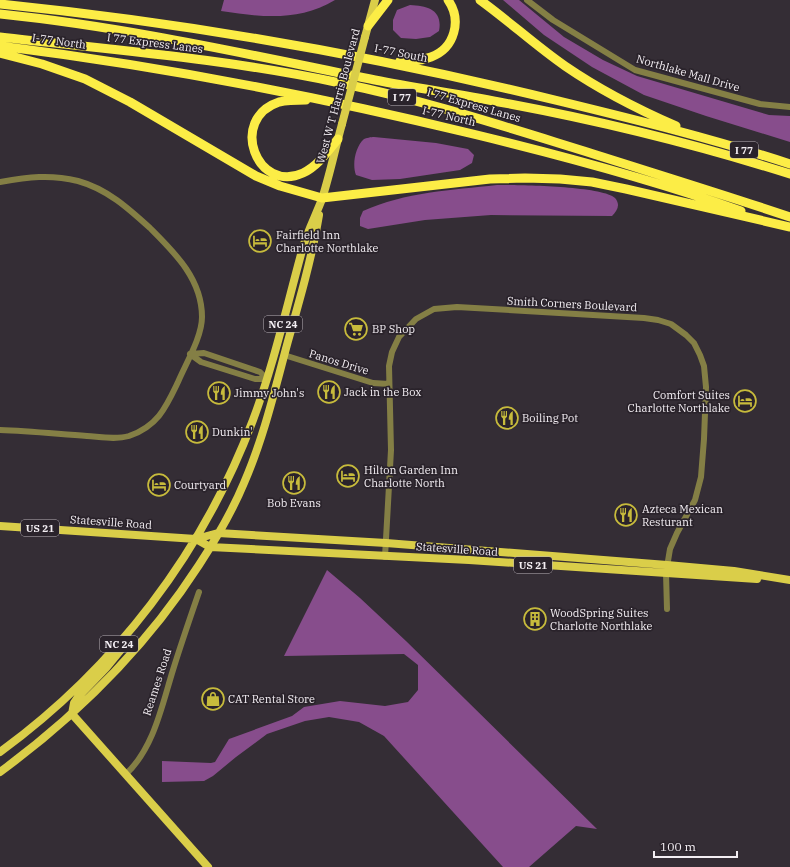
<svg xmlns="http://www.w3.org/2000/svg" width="790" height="867" font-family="'IBM Plex Serif',serif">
<rect width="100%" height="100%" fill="#342d35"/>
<!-- forest -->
<path fill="#874d8c" d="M 224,0 L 335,0 C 298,22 261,17 221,11 Z
M 503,0 L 519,0 L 564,37 L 603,60 L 637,76 L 769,115 L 790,116 L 790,142 L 706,116 L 644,95 L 592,67 L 544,35 Z
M 410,5 C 428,6 443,10 439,31 L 430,37 L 416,39 L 401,38 L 393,30 L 393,20 L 397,10 Z
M 374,137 L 436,143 L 468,149 L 474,155 L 472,163 L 460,170 L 400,179 L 372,180 L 356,175 C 352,165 355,147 364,139 C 366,138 371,137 374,137 Z
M 497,185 C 518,185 602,186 615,198 C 621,205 617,211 612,216 L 491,215 L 425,220 L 368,229 L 360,226 L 360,218 L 363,211 C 405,192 452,190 497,185 Z
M 327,570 L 360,598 L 406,641 L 597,829 L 576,826 L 529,867 L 503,867 L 384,736 L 359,722 L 329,717 L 305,721 L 267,734 L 236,757 L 213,776 L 204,781 L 162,782 L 162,761 L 211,763 L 215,762 L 229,739 L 292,716 L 304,707 L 340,701 L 385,706 L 408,702 L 418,690 L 418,665 L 404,654 L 284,656 Z"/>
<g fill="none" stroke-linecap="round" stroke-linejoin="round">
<!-- minor -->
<path stroke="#847f45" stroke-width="6" d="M 527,0 L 553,20 L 635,70 L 760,104 L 790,107
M 0,182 C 28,177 50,174 78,181 C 107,189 128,208 150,228 C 175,253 202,279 202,317 C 202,337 186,363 178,382 C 166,407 158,426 129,436 C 116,440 101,437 87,436 C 58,434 29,431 0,430
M 190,354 L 204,353 L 260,372 L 267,379
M 190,354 L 201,362 L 255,379 L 267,379
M 284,355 L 373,383 L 389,384
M 385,557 L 391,450 L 389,366 L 392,352 L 399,337 L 416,319 L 434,309 L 457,307 L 644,318 L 658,320 L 671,324 L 686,335 L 694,343 L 700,355 L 704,366 L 706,387 L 704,439 L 701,477 L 695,500 L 677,533 L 670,549 L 666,573 L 667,609
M 126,774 C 154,748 162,705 173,670 C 181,644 190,618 199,592"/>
<!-- major -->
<path stroke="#dace49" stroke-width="8" d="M 365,37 L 375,0
M 0,526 L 196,539 L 218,533 L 386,543 L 667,565 L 734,571 L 790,580
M 196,539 L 210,547 L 469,560 L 757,579
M 72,714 L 208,867
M 72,714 L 74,703 L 78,697 L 106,668 L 124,646
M 0,752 C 115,668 203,553 253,420 C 274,364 287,305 303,247 C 308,230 316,215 322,199 C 330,174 335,149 342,124
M 0,772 C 79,714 146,647 199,565 C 216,539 232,512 244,483 C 264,437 275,389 288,341 C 300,299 312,257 319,215"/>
<!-- highway -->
<path stroke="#fced46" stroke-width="9" d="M 480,0 C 509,21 536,46 565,66 C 600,90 637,109 676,126
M 0,4 C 188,23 375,56 559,101 C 637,120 714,139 790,164
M 0,14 C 127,27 250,55 375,80 C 416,88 458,94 499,102 C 597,120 695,144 790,174
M 368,26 L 388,0
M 0,37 C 113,50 228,59 340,83 C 423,100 503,126 584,151 C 653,173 722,194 790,217
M 0,46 C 159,66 317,96 473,134 C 564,156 654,180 741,211
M 0,53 L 42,64 L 85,79 L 130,102 L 256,176 L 280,186 L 322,198 L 490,179 L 525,178 L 560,179 L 592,182 L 626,189 L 790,227
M 400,61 C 411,61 421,61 431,57 C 455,48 462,20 448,0
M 306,100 C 297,100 288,100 279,102 C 228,119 257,194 303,173 C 318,166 328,151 338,139"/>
<!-- major-bridge -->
<path stroke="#dace49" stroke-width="8" d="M 342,124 L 365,37"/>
</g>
<!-- icons -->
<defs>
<g id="hotel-ring" transform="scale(1.15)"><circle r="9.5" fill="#2a232b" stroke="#c7bb3c" stroke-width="1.5"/><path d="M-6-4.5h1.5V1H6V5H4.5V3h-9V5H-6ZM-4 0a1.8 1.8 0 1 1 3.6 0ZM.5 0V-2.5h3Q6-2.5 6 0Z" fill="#c7bb3c"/></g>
<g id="supermarket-ring" transform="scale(1.15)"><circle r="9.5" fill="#2a232b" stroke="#c7bb3c" stroke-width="1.5"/><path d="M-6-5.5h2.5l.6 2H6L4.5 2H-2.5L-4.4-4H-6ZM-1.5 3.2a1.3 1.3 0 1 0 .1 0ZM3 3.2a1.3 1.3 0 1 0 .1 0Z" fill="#c7bb3c"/></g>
<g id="restaurant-ring" transform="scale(1.15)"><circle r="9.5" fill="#2a232b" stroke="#c7bb3c" stroke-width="1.5"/><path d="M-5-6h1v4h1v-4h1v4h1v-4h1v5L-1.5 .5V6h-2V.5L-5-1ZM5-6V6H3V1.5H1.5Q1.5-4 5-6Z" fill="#c7bb3c"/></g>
<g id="building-ring" transform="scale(1.15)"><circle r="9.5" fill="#2a232b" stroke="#c7bb3c" stroke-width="1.5"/><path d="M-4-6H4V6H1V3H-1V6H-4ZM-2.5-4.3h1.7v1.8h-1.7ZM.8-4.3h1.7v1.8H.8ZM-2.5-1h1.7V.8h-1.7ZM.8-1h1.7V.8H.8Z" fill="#c7bb3c"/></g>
<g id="shop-ring" transform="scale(1.15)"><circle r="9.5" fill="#2a232b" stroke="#c7bb3c" stroke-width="1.5"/><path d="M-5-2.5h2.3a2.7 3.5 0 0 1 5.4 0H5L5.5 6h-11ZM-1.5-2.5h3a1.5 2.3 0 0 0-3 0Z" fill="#c7bb3c"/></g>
</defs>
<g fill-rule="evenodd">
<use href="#hotel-ring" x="260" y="241"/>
<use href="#supermarket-ring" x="356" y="329"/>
<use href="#restaurant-ring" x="329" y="392"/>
<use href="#restaurant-ring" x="219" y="393"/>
<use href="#hotel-ring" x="745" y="401"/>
<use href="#restaurant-ring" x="507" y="418"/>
<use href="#restaurant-ring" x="197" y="432"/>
<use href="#hotel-ring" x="348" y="476"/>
<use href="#restaurant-ring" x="294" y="483"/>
<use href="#hotel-ring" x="159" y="485"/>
<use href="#restaurant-ring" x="626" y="515"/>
<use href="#building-ring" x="535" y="619"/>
<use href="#shop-ring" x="213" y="699"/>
</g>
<g text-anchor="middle" stroke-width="3.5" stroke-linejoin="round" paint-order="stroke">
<!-- shield labels -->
<g fill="#2a232b" stroke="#b7b1b7" stroke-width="1">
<rect x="388" y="89" width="28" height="16" rx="3"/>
<rect x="730" y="142" width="28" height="16" rx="3"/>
<rect x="264" y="316" width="38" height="16" rx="3"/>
<rect x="21" y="520" width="38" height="16" rx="3"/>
<rect x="514" y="557" width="38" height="16" rx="3"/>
<rect x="100" y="636" width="38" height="16" rx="3"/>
</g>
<g font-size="10" font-weight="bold" fill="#f3eef3">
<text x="402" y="101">I 77</text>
<text x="744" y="154">I 77</text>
<text x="283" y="328">NC 24</text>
<text x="40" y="532">US 21</text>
<text x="533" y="569">US 21</text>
<text x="119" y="648">NC 24</text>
</g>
<!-- street labels -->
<g font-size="11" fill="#f3eef3" stroke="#2a232b">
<text transform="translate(59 41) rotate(8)" y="4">I-77 North</text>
<text transform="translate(155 43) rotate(7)" y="4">I 77 Express Lanes</text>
<text transform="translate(401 53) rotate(11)" y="4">I-77 South</text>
<text transform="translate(688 73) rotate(16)" y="4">Northlake Mall Drive</text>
<text transform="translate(338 96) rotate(-75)" y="4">West W T Harris Boulevard</text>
<text transform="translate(474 105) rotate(16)" y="4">I 77 Express Lanes</text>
<text transform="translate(449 116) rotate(13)" y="4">I-77 North</text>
<text transform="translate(572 304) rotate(3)" y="4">Smith Corners Boulevard</text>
<text transform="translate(339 362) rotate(17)" y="4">Panos Drive</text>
<text transform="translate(111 522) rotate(4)" y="4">Statesville Road</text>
<text transform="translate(457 549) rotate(4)" y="4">Statesville Road</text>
<text transform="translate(157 682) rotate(-72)" y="4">Reames Road</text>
</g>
<!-- poi labels -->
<g font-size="11" fill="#f3eef3" stroke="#2a232b" text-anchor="start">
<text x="276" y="239">Fairfield Inn<tspan x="276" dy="13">Charlotte Northlake</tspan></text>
<text x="372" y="333">BP Shop</text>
<text x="344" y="396">Jack in the Box</text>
<text x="234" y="397">Jimmy John's</text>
<text x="730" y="399" text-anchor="end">Comfort Suites<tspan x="730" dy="13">Charlotte Northlake</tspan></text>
<text x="522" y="422">Boiling Pot</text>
<text x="212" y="436">Dunkin'</text>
<text x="364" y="474">Hilton Garden Inn<tspan x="364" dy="13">Charlotte North</tspan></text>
<text x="174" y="489">Courtyard</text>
<text x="294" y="507" text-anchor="middle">Bob Evans</text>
<text x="642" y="513">Azteca Mexican<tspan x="642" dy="13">Resturant</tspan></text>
<text x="550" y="617">WoodSpring Suites<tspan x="550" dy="13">Charlotte Northlake</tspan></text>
<text x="228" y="703">CAT Rental Store</text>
</g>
</g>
<!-- scale -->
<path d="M654 851v6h83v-6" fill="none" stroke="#f3eef3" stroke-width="2"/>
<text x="660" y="851" font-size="12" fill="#f3eef3" stroke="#2a232b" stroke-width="3" paint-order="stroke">100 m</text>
</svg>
